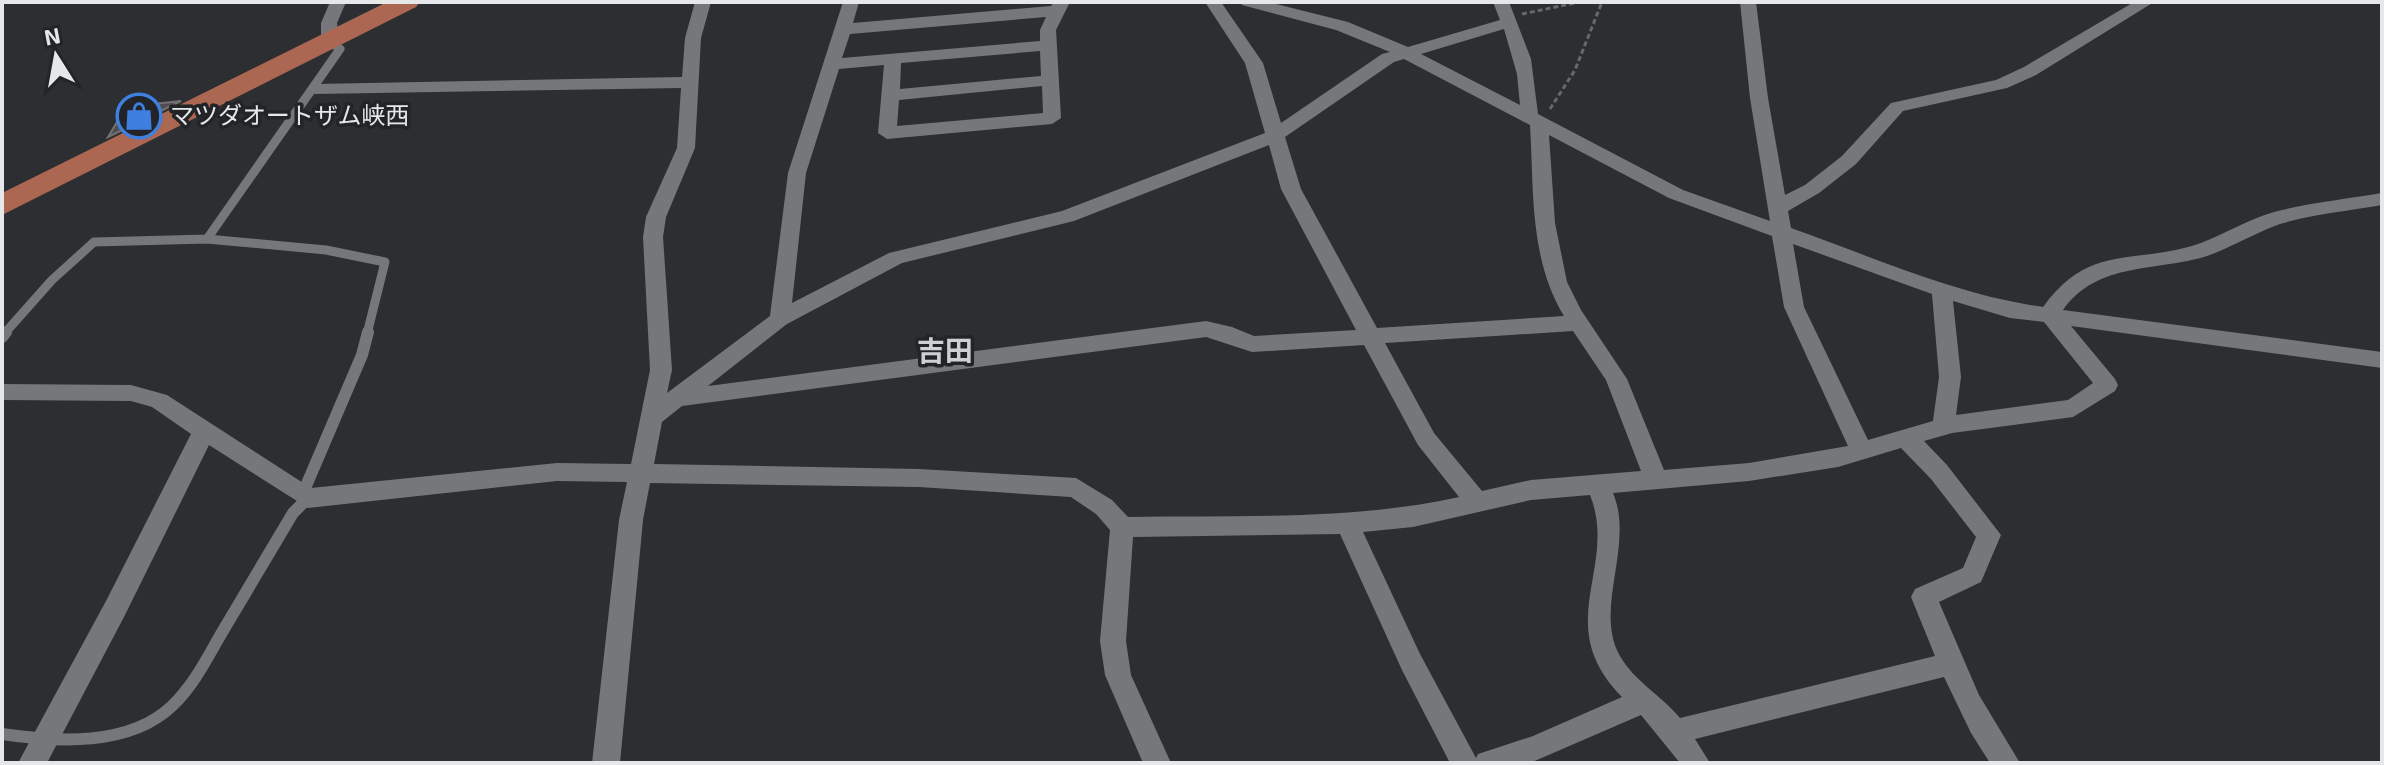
<svg xmlns="http://www.w3.org/2000/svg" width="2384" height="765" font-family="'Exo 2','Noto Sans JP',sans-serif">
<rect width="100%" height="100%" fill="#2c2e31"/>
<!-- building -->
<path fill="#514e50" stroke="#737072" stroke-width="2" d="M 181,101 L 108,137 L 126,107 Z"/>
<g fill="none" stroke-linecap="round" stroke-linejoin="round">
<!-- path -->
<path stroke="#67686b" stroke-width="3" stroke-dasharray="5 3" stroke-linecap="butt" d="M 1522,14 L 1580,2
M 1550,109 L 1575,70 L 1602,2"/>
<!-- lane-far1 -->
<path stroke="#76777b" stroke-width="9" d="M 207,239 L 326,250 L 385,262 L 367,334
M 4,334 L 52,280 L 94,242 L 207,239 L 340,49 L 330,41"/>
<!-- lane -->
<path stroke="#76777b" stroke-width="12" d="M 2,337 L 6,332
M 303,493 L 362,355 L 368,332
M 2,734 C 56,742 129,747 172,706 C 195,684 208,656 224,629 C 247,590 270,552 293,513 L 308,498"/>
<!-- street -->
<path fill="#76777b" fill-rule="evenodd" d="M 330,2 L 346,2 L 337,23 L 339,41 L 330,46 L 321,41 L 321,23 Z
M 695,2 L 711,2 L 701,38 L 695,148 L 666,217 L 663,237 L 672,370 L 667,393 L 770,316 L 788,173 L 843,2 L 859,2 L 853,23 L 1051,6 L 1054,2 L 1070,2 L 1056,30 L 1061,118 L 1052,124 L 887,139 L 878,133 L 884,65 L 839,69 L 806,173 L 792,303 L 889,253 L 1062,211 L 1265,133 L 1245,63 L 1205,2 L 1221,2 L 1263,63 L 1281,123 L 1382,54 L 1390,52 L 1336,30 L 1242,5 L 1240,2 L 1268,2 L 1348,22 L 1408,47 L 1500,20 L 1493,2 L 1509,2 L 1531,59 L 1538,114 L 1683,190 L 1770,221 L 1750,98 L 1740,2 L 1756,2 L 1768,98 L 1785,195 L 1805,185 L 1842,156 L 1891,103 L 1996,80 L 2024,67 L 2134,2 L 2154,2 L 2036,75 L 2007,88 L 1903,111 L 1856,164 L 1819,193 L 1788,211 L 1791,228 C 1873,257 1956,295 2043,307 C 2091,241 2136,266 2201,243 C 2225,234 2249,219 2274,212 C 2309,203 2346,199 2382,193 L 2382,205 C 2349,211 2312,214 2280,224 C 2255,233 2232,247 2207,256 C 2156,272 2098,261 2063,310 L 2382,352 L 2382,368 L 2071,326 L 2115,379 L 2118,385 L 2115,391 L 2073,417 L 1952,433 L 1924,441 L 1947,465 L 2001,535 L 1981,582 L 1939,602 L 1979,695 L 2020,763 L 1990,763 L 1971,733 L 1944,677 L 1695,739 L 1710,763 L 1680,763 L 1641,715 L 1530,763 L 1450,763 L 1402,670 L 1340,534 L 1133,537 L 1126,641 L 1131,675 L 1171,763 L 1143,763 L 1105,675 L 1100,641 L 1110,530 L 1096,514 L 1071,497 L 919,487 L 650,483 L 643,520 L 620,763 L 592,763 L 619,520 L 627,482 L 557,481 L 308,508 L 209,445 L 124,617 L 47,763 L 18,763 L 106,601 L 191,434 L 152,407 L 131,401 L 2,400 L 2,384 L 131,385 L 167,395 L 311,488 L 557,463 L 631,464 L 650,370 L 643,237 L 646,217 L 677,148 L 681,88 L 315,94 L 306,89 L 315,84 L 682,77 L 685,38 ZM 1046,17 L 1040,30 L 1040,41 L 842,58 L 850,34 ZM 1504,29 L 1517,74 L 1520,105 L 1421,54 ZM 1040,51 L 1041,76 L 900,89 L 901,63 ZM 1404,59 L 1530,125 C 1534,190 1529,259 1564,316 L 1377,328 L 1301,189 L 1285,137 L 1394,62 ZM 1042,86 L 1043,113 L 897,126 L 899,100 ZM 1549,135 L 1669,198 L 1772,236 L 1784,307 L 1848,446 L 1749,463 L 1664,470 L 1627,379 L 1581,310 L 1567,282 L 1555,223 ZM 1269,145 L 1281,189 L 1356,330 L 1254,336 L 1232,327 L 1206,321 L 708,386 L 787,324 L 902,263 L 1074,221 ZM 1793,244 L 1932,294 L 1939,377 L 1933,421 L 1868,440 L 1804,307 ZM 1953,301 L 2010,318 L 2044,322 L 2093,383 L 2068,400 L 1956,415 L 1961,377 ZM 1573,331 L 1606,380 L 1641,471 L 1531,480 L 1482,491 L 1434,433 L 1385,343 ZM 1206,337 L 1252,352 L 1364,345 L 1418,445 L 1459,497 C 1351,521 1238,515 1128,517 L 1112,500 L 1076,478 L 919,469 L 654,464 L 662,422 L 682,406 ZM 1901,448 L 1931,479 L 1976,537 L 1963,568 L 1915,589 L 1911,597 L 1935,656 L 1680,718 C 1662,696 1634,681 1620,656 C 1593,609 1635,545 1613,493 L 1749,481 L 1838,467 ZM 1590,495 C 1619,568 1550,624 1622,697 L 1533,736 L 1478,754 L 1476,758 L 1420,654 L 1363,532 L 1413,527 L 1531,500 Z"/>
<!-- primary -->
<path fill="#ab6752" fill-rule="evenodd" d="M 387,2 L 420,2 L 416,7 L 2,215 L 2,193 Z"/>
</g>
<!-- icons -->
<defs>
<g id="shop-ring" transform="scale(2.3)"><circle r="9.5" fill="#232427" stroke="#3f7fe0" stroke-width="1.5"/><path d="M-5-2.5h2.3a2.7 3.5 0 0 1 5.4 0H5L5.5 6h-11ZM-1.5-2.5h3a1.5 2.3 0 0 0-3 0Z" fill="#3f7fe0"/></g>
</defs>
<g fill-rule="evenodd">
<use href="#shop-ring" x="139" y="116"/>
</g>
<g text-anchor="middle" stroke-width="7" stroke-linejoin="round" paint-order="stroke">
<!-- poi labels -->
<g font-size="24" fill="#e6e7e9" stroke="#232427" text-anchor="start">
<text x="170" y="124">マツダオートザム峡西</text>
</g>
<!-- quarter labels -->
<g font-size="28" font-weight="bold" fill="#ced0d4" stroke="#232427">
<text x="945" y="361">吉田</text>
</g>
</g>
<!-- border -->
<rect width="2384" height="765" fill="none" stroke="#e6e7e9" stroke-width="8"/>
<!-- north arrow -->
<g transform="translate(56 56) rotate(349)" stroke="#232427" stroke-width="6" paint-order="stroke">
<path d="M0-6L14 30L0 20L-14 30Z" fill="#e6e7e9"/>
<text y="-12" font-size="22" font-weight="bold" text-anchor="middle" fill="#e6e7e9">N</text>
</g>
</svg>
